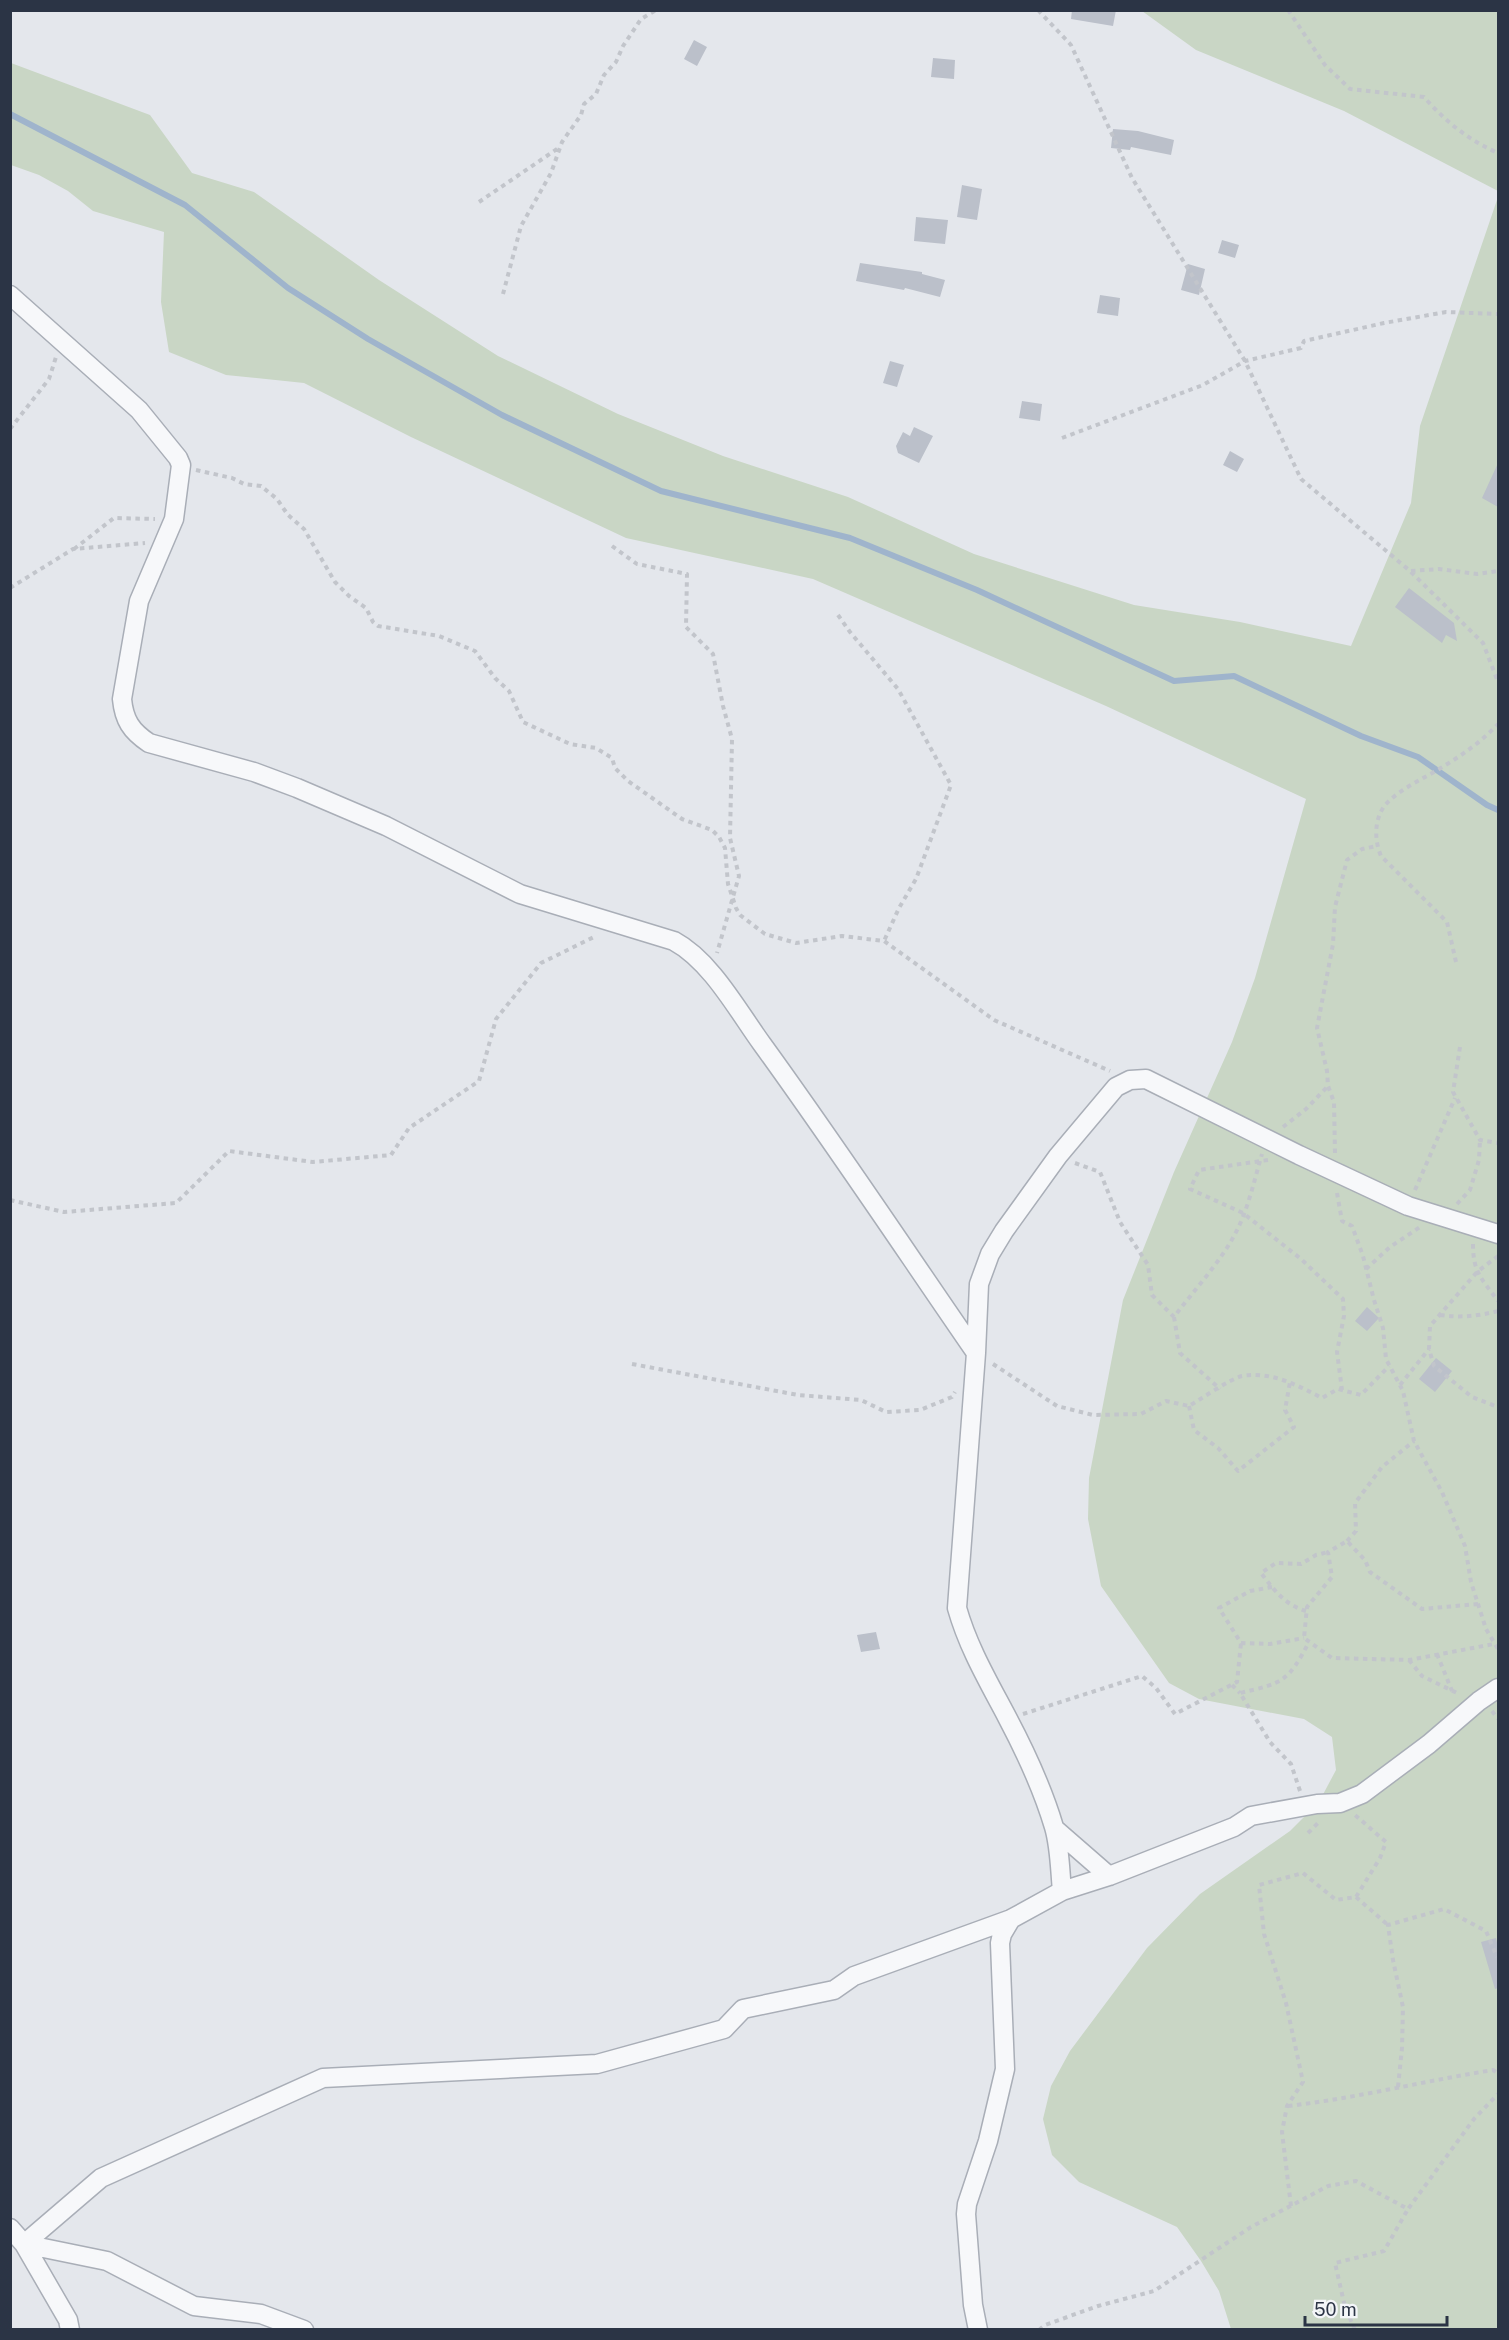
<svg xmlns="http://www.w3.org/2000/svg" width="1509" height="2340" font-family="'Public Sans',sans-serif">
<rect width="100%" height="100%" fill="#e4e7ec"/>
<!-- green -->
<path fill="#c9d6c5" d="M 1142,11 L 1498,11 L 1498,191 L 1344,111 L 1196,50 Z
M 11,63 L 150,115 L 192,173 L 254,192 L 379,280 L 498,356 L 618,414 L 723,456 L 848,497 L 974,554 L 1134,605 L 1240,622 L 1351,646 L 1411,503 L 1420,426 L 1498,197 L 1498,2329 L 1231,2329 L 1219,2291 L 1201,2261 L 1177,2227 L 1079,2182 L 1052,2155 L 1043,2119 L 1051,2086 L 1070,2051 L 1147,1948 L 1200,1894 L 1290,1831 L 1319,1802 L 1336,1770 L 1332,1737 L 1304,1719 L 1199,1699 L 1169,1683 L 1101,1586 L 1088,1519 L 1089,1478 L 1123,1300 L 1174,1172 L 1232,1042 L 1255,978 L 1306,799 L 1106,706 L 813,579 L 626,538 L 411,437 L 304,383 L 226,375 L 169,352 L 161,302 L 164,232 L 93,211 L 68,191 L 39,175 L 11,165 Z"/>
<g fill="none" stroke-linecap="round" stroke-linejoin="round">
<!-- stream -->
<path stroke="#9fb4cc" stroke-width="6" d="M 10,114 L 185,205 L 288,288 L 368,339 L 502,415 L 661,491 L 850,538 L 977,590 L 1174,681 L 1234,676 L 1361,736 L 1418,757 L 1487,805 L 1498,810"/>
</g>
<!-- building -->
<path fill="#bbc0ca" d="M 1072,10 L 1116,10 L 1113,26 L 1071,19 Z
M 694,40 L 707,47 L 697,66 L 684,59 Z
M 933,58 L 955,60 L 954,79 L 931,77 Z
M 1113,129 L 1138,131 L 1174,140 L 1171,155 L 1131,147 L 1130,150 L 1111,148 Z
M 962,185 L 982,189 L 977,220 L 957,217 Z
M 916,217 L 948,220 L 945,244 L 914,241 Z
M 1222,240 L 1239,245 L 1235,258 L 1218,253 Z
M 860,263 L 922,272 L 922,274 L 945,280 L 940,297 L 905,288 L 904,290 L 856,281 Z
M 1188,264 L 1205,269 L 1199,295 L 1181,290 Z
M 1100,295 L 1120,298 L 1118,316 L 1097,313 Z
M 890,361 L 904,365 L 897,387 L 883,383 Z
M 1022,401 L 1042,404 L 1040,421 L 1019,418 Z
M 914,427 L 933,436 L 919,463 L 898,453 L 896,446 L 903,432 L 910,436 Z
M 1230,451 L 1244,459 L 1237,472 L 1223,465 Z
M 1498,463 L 1498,507 L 1482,498 Z
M 1409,588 L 1454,623 L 1457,641 L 1446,635 L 1442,643 L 1395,607 Z
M 1367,1307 L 1379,1318 L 1367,1331 L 1355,1321 Z
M 1436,1358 L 1452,1371 L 1435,1392 L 1419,1379 Z
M 876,1632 L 880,1649 L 861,1652 L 857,1635 Z
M 1496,1938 L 1498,1947 L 1498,1988 L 1495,1989 L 1481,1942 Z"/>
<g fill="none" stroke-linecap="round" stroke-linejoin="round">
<!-- minor casing -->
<g stroke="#a9aeb7" stroke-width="21">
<path id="minor" d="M 10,295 L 139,410 L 178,458 L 181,465 L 174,519 L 139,601 L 122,699 C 124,720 131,731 149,743 L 254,772 L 297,788 L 386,826 L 520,894 L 674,941 C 711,961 738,1011 762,1044 C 836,1146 905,1250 976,1353
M 1055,1829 L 1109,1876
M 1062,1891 C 1060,1871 1060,1847 1054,1827 C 1043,1790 1025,1751 1007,1717 C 988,1681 968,1647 957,1608 L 976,1353 L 979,1284 L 990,1254 L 1004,1231 L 1058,1156 L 1116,1087 L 1130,1080 L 1146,1079 L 1299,1155 L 1408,1206 L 1498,1234
M 10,2228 L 24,2244 L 68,2320 L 70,2330
M 24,2244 L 101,2178 L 323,2078 L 597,2064 L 724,2029 L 743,2009 L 834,1990 L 854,1976 L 1011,1919 L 1062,1891 L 1109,1876 L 1234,1827 L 1251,1816 L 1317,1804 L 1340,1803 L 1362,1794 L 1429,1744 L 1479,1701 L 1498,1688
M 24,2244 L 107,2261 L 194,2306 L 261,2314 L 304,2330
M 978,2330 L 973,2305 L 966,2214 L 967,2204 L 988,2141 L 1005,2069 L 1000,1943 L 1002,1934 L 1011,1919"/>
</g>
<!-- path -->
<path stroke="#c2c5cb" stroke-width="4" stroke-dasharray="4.5 4.5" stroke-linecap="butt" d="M 1038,10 L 1071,45 L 1132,178 L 1245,361 L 1301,479 L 1410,571 L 1483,643 L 1498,682
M 1288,10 L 1325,65 L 1350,89 L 1424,97 C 1445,121 1468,140 1498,153
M 479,202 L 560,147
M 503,294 L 521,226 L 551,173 L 562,142 L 581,115 L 584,104 L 596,94 L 604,75 L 616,62 L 623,46 L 641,19 L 656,10
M 10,429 L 49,379 L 56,357
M 1062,438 L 1203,385 L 1245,361 L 1301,348 L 1304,341 L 1384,323 L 1446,312 L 1498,314
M 196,470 L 232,478 L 244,484 L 261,486 L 277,499 L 288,515 L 304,529 L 335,582 L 349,596 L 366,608 L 373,622 L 378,626 L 439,636 L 475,651 L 495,678 L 509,691 L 523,722 L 570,744 L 596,748 L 612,758 L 615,768 L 628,781 L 682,819 L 712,830 L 719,837 L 725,848 L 728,884 L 736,908 L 740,915 L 765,934 L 796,943 L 842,936 L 884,941 L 994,1020 L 1110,1071
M 612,546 L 637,564 L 687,574 L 686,627 L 713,654 L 723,706 L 732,739 L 730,838 L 739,876 L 717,953
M 74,549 L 114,518 L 155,519
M 1411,571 L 1439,569 L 1477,574 L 1498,571
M 10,588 L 73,549 L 145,543
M 838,615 L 850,632 L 898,689 L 951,785 L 916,879 L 899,908 L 884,941
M 1456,962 L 1447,922 L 1381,856 C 1374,840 1374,818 1386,804 C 1401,788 1425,778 1444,766 C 1464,754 1482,741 1498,724
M 1460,1047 L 1453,1092 L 1480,1140 L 1498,1143
M 1283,1127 L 1306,1109 L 1328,1086
M 1335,1153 L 1334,1102 L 1328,1086 L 1327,1071 L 1317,1028 L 1333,944 L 1335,907 L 1347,860 L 1362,849 L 1377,846
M 1268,1160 L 1199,1170 L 1190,1189 L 1243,1213 L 1301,1259 L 1343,1299 L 1344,1316 L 1337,1352 L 1342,1390
M 1075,1163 L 1100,1172 L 1120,1222 L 1148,1265 L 1152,1295 L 1174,1317 C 1194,1290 1219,1264 1235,1234 C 1248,1210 1254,1181 1262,1154
M 1415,1190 L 1455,1098
M 1337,1193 L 1342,1221 L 1352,1226 L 1363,1256 L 1374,1300 L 1383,1328 L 1386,1359 L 1403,1391 L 1414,1441 L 1442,1492 L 1465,1546 L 1471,1582 L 1486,1629 L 1498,1649
M 10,1200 L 64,1212 L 176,1203 L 229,1151 L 313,1162 L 391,1155 L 409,1128 L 479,1081 L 496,1019 L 541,963 L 596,936
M 1457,1204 L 1470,1190 L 1479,1160 L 1480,1140
M 1473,1244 C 1473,1273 1482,1279 1498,1301
M 1498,1256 L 1477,1272 L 1430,1326 L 1429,1349 L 1434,1366 L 1472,1397 L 1498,1407
M 1366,1269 L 1390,1247 L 1420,1227
M 1440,1315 C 1461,1318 1478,1316 1498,1311
M 1174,1317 L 1180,1353 L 1220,1389
M 632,1364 L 798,1395 L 861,1400 L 886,1412 L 920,1410 L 952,1397 L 955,1392
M 993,1364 L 1057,1406 L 1093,1415 L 1141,1414 L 1166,1401 L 1189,1406 C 1201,1399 1230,1379 1242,1376 C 1271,1371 1297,1385 1322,1398 L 1338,1389 L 1361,1395 L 1389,1366
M 1400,1385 L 1429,1349
M 1189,1406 L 1194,1430 L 1218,1448 L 1238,1471 L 1294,1427 L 1285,1410 L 1290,1382
M 1347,1541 L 1356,1531 L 1355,1503 L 1382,1467 L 1414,1441
M 1272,1587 L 1250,1591 L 1219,1608 L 1241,1643 L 1270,1644 L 1304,1638
M 1478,1604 L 1422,1609 L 1370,1572 L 1365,1560 L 1347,1541 L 1328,1552 L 1332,1577 L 1307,1607 L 1304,1638 L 1332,1658 L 1409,1660 L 1494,1644
M 1306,1611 C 1285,1605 1274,1590 1261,1573 L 1276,1563 L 1301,1564 L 1316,1555 L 1328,1552
M 1437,1654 L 1452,1691
M 1409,1660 L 1422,1676 L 1459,1694
M 1232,1685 L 1240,1693
M 1492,1711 L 1498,1719
M 1023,1714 L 1142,1676 L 1156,1688 L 1175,1714 L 1237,1682 L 1241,1643
M 1300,1791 L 1291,1764 L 1270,1742 L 1240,1693 C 1283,1683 1288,1682 1309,1642
M 1308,1833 L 1320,1821
M 1356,1897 L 1388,1925
M 1398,2087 L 1402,2048 L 1403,2007 L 1393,1960 L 1388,1925 L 1444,1909 L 1486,1931 L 1497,1957
M 1288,2106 C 1357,2098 1424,2081 1493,2070 L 1498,2073
M 1291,2206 L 1282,2132 L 1287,2106 L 1303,2082 L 1286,2003 L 1264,1934 L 1259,1885 L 1303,1873 L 1336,1900 L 1356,1897 L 1380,1858 L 1386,1842 L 1355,1815
M 1039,2330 L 1045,2325 L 1098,2306 L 1154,2291 L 1251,2227 L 1328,2186 L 1356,2181 L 1408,2209 L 1474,2119 L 1498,2094
M 1355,2330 L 1345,2307 L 1335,2263 L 1384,2251 L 1408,2209"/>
<!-- minor -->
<use href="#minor" stroke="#f7f8fa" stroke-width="18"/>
</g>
<!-- border -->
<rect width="1509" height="2340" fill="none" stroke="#2b3445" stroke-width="24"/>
<!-- scale -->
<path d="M1305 2316v9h142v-9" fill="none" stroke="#2b3445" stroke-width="3"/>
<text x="1314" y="2316" font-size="18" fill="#2b3445" stroke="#f4f6f9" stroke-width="4.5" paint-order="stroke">50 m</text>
</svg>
